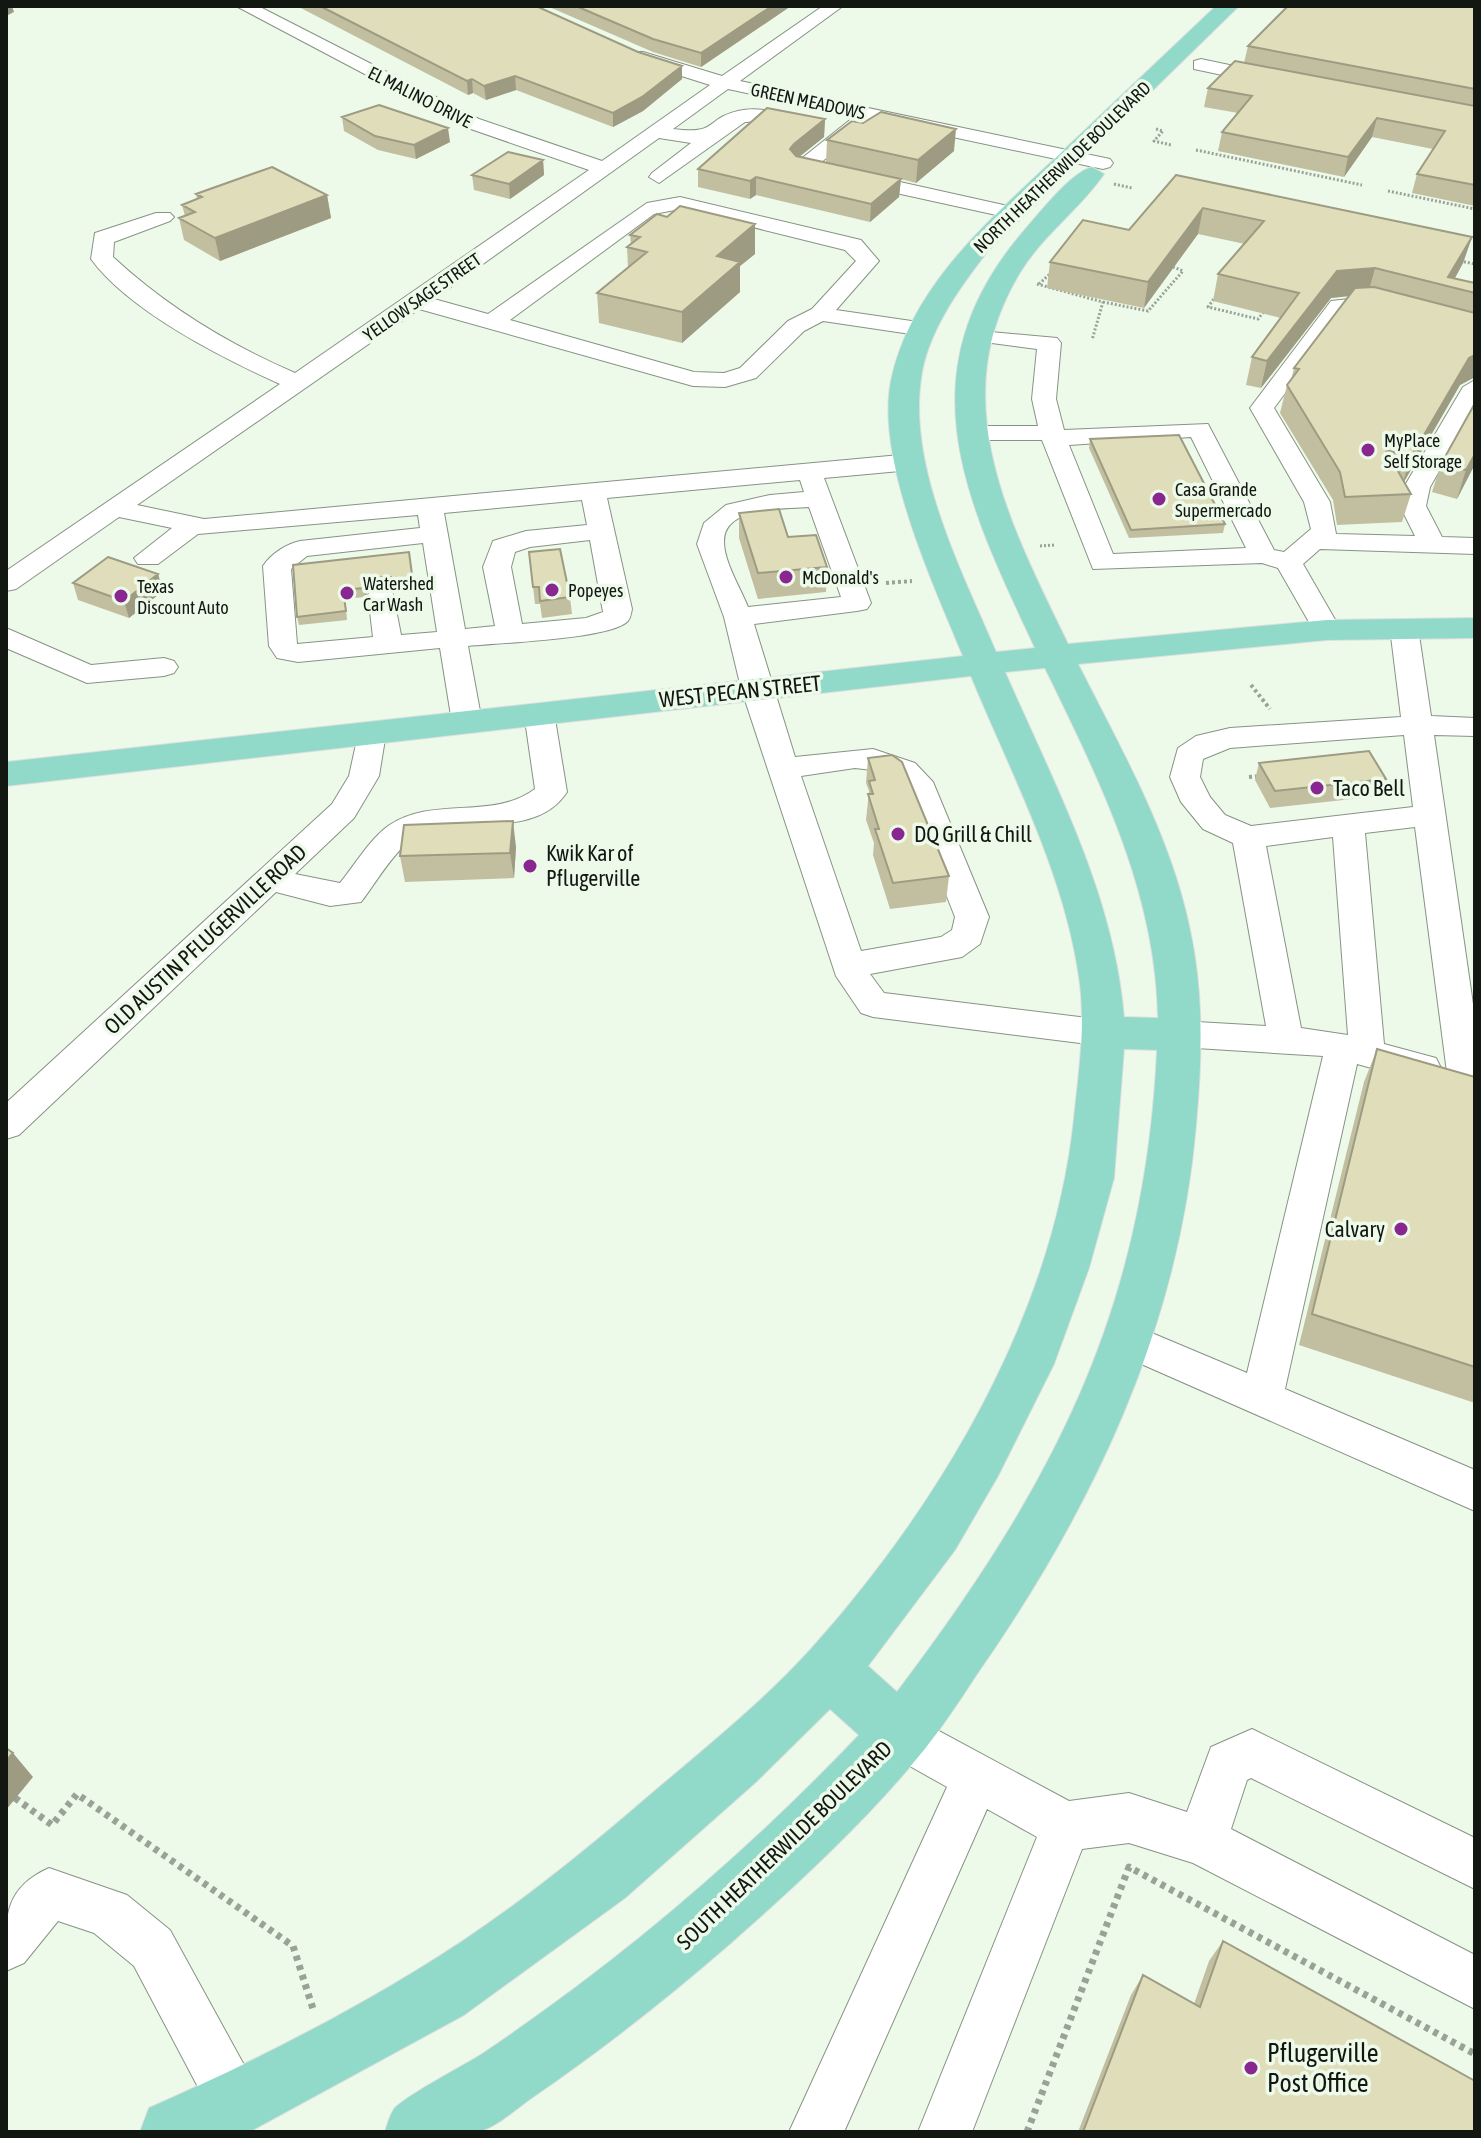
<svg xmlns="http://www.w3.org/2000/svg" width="1481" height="2138" font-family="'Asap Condensed',sans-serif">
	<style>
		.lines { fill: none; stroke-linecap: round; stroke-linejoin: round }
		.minor-casing { stroke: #879384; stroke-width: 2 }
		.major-casing { stroke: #dedfde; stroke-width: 2 }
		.path-far2 { stroke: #98a296; stroke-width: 3; stroke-dasharray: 2 2; stroke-linecap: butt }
		.path-far1 { stroke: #98a296; stroke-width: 4; stroke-dasharray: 3 3; stroke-linecap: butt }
		.path { stroke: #98a296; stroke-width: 7; stroke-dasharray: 5 5; stroke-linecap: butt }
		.minor { fill: #fff; fill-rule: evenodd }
		.major { fill: #91dac9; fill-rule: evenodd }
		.wall { fill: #c1bfa0 }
		.shaded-wall { fill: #9d9b82 }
		.building { fill: #e0deba; stroke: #9d9b82; stroke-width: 2 }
		.poi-dot { fill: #882790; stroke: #edfaea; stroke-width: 3 }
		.labels { text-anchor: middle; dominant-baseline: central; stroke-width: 7; stroke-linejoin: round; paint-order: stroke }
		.far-street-label { font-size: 18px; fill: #131712; stroke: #edfaea }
		.far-poi-label { font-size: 18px; fill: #131712; stroke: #edfaea; text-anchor: start }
		.street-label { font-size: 22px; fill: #131712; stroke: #edfaea }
		.poi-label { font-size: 22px; fill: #131712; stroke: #edfaea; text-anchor: start }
		.near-poi-label { font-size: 26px; fill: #131712; stroke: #edfaea; text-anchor: start }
	</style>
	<rect width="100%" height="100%" fill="#edfaea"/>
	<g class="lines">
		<defs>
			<path id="minor" d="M236 6H258L479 119 602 161 710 85 631 60V52H643L722 76 823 6H843L740 81 1110 159 1113 163 1110 167 1103 169 873 120 819 164 1017 208 1021 212 1010 218 796 171 793 167 796 163 855 116 728 89 673 129C719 135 704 119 738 111 761 105 786 115 808 121L811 125 801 131 762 121 745 122 659 183 649 177 652 173 691 143 659 138 434 299 488 314 647 203 680 197 861 240 879 261 836 310 932 324 936 329 932 334 924 336 823 321 804 331 756 378 725 387 693 386 419 309 137 505 204 519 911 454 920 457 924 462 911 470 824 478 871 603 867 609 857 611 754 624 795 757 873 749 915 763 933 782 989 917 980 944 962 957 870 974 884 993 1104 1020 1117 1024 1122 1033 1117 1042 1104 1046 873 1017 861 1013 836 976 741 688 724 617 697 544 704 523 726 505 770 495 804 492 800 480 607 498 632 609C631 613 631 617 628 621 612 639 497 643 468 646L482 722 478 729H456L452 722 440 648 298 662 277 658 269 646 263 566C271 554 286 544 300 541L420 528 418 515 198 534 158 564H138L134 558 172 528 119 517 16 589 6 591V571L280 384C222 358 129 311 91 259L95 233 156 213H170L174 217 170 221 114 242 113 257C167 307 228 344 295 373L589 170 465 127ZM680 209 845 250 856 261 812 309 788 321 740 368 724 373 694 372 510 320 654 214ZM582 500 587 525 526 531 493 541 483 567 495 626 465 629 444 513ZM809 507 841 597 748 607C741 589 724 562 724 542 723 506 785 509 809 507ZM590 540 603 612 586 618 522 624 511 567 515 552 530 547ZM423 543 437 632 401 635 392 589H372L368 595 373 637 297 644 291 569 307 556ZM855 768 881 771 904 787 955 917 952 930 941 937 861 951 801 776Z
				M1201 59 1281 76 1283 80 1274 86 1194 69V61Z
				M1367 297 1475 325V339L1367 311 1346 312 1274 408 1330 502 1336 534 1415 536 1400 506 1404 487 1463 387 1475 380V408L1430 487 1426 506 1442 537 1475 538V554L1320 549 1303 564 1341 630 1337 636H1317L1278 568 1262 563 1093 569 1042 440H971L959 433 971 426H1038L1032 399 1037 349 969 340 965 335 969 330 1057 338 1061 343 1056 399 1064 430 1208 424 1274 550 1284 552 1311 529 1304 502 1250 408 1331 301ZM1191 437 1246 548 1113 554 1069 445Z
				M1404 620 1414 622 1418 628 1431 716 1475 718V736L1434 735 1475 1018V1091L1466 1094 1453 1090 1448 1080 1415 827 1365 833 1384 1044 1436 1058 1441 1068 1436 1078 1423 1082 1357 1064 1285 1389 1475 1470V1511L1114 1352 1108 1340 1114 1328 1128 1323 1247 1373 1323 1056 1180 1047 1167 1043 1162 1034 1167 1025 1180 1021 1266 1026 1233 843 1203 829 1181 802 1170 777 1178 748 1196 736 1230 728 1401 717 1390 628 1394 622ZM1404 735 1413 807 1251 826 1225 815 1210 797 1200 777 1203 759 1230 748ZM1333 837 1348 1035 1301 1028 1266 846Z
				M6 628 91 665 164 658 174 661 178 667 174 673 164 676 87 683 6 648Z
				M539 704 550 706 554 713 567 792C537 838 471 817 428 831 399 840 379 879 361 902L330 906 276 892 19 1135 6 1139V1103L332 804 349 776 360 726H382L386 733 379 776 354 818 295 874 340 883C354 866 369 840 388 826 432 795 492 821 535 789L524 713 528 706Z
				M900 1710 1069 1801 1129 1793 1187 1812 1211 1747 1252 1729 1475 1838V1889L1251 1778 1247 1780 1231 1829 1475 1955V2009L1193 1863 1129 1843 1082 1849 972 2132H918L1037 1837 987 1809 844 2132H789L947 1787 883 1751 876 1734 883 1717Z
				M49 1868 127 1895 170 1930 255 2085 263 2104 255 2123 236 2131 217 2123 134 1966 94 1933 58 1921 24 1963 6 1971C6 1923 0 1890 49 1868Z"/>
			<path id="major" d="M1216 6H1239L988 251C960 287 927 332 921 379 908 468 962 572 996 652L1035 648C967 502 902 375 1022 233 1037 216 1071 172 1092 167L1104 174C1080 209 1044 234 1021 271 942 399 1010 524 1068 644L1327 620 1475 618V638L1327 640 1078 664C1121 749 1171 836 1190 930 1204 995 1202 1060 1196 1125 1179 1328 1092 1509 977 1674 960 1700 943 1726 924 1750 867 1820 799 1883 732 1942 669 1997 603 2049 533 2097 517 2108 497 2127 478 2132 457 2137 409 2132 385 2132 387 2125 390 2115 394 2109 405 2096 463 2066 482 2054 619 1962 745 1855 859 1735L830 1709 756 1782 625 1898 464 2015 249 2132H140L149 2108C240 2068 332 2022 417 1970 500 1920 577 1858 650 1795 704 1749 763 1702 811 1649 941 1504 1054 1314 1074 1118 1079 1071 1086 1024 1079 977 1064 872 1011 773 971 676L6 786V762L963 656C933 583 873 455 892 376 915 279 997 214 1066 148 1116 101 1166 53 1216 6ZM1045 668C1099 779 1156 891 1158 1018L1124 1017C1114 895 1054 784 1005 672ZM1124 1049 1157 1050C1145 1312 1052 1487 897 1692L868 1666 955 1550 998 1476 1054 1364 1089 1268 1114 1178Z"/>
		</defs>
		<use href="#minor" class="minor-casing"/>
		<use href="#major" class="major-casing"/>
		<path class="path-far2" d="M1156 129 1163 131 1154 141 1171 145
			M1196 150 1362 185
			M1114 184 1132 188
			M1388 191 1475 209
			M1460 261 1475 264
			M1037 284 1103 302 1092 340
			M1039 284 1052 272
			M1216 296 1208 307 1258 319 1266 309
			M1103 302 1148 311 1183 271 1171 266
			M1040 546 1055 545"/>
		<path class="path-far1" d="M886 583 912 581
			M1251 685 1270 709
			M1249 777 1261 776"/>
		<path class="path" d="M15 1798 52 1825 77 1794 293 1946 314 2012
			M1027 2132 1129 1867 1475 2054"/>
		<use href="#minor" class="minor"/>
		<use href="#major" class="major"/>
	</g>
	<path class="wall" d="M297 6H536L682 79 643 111 613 127 516 90 486 100 473 93 468 95Z
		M547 6H791L701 67 653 52Z
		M1475 6V206L1412 193 1417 174 1433 149 1372 137 1344 177 1218 151 1222 132 1238 113 1204 107 1208 88 1244 63 1248 46Z
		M342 117 450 142 416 159 378 150 344 131Z
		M825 119 824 137 799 157 826 162 827 140 954 151 916 183 901 179 899 197 870 222 756 195 750 199 698 187V169Z
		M543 160 544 175 510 199 474 190 472 175Z
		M1176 175 1472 237 1463 263 1455 278 1475 283V377L1460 385 1404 482 1411 494 1402 522 1337 525 1333 500 1280 413 1287 385 1291 380 1294 368 1348 296 1331 298 1261 388 1246 385 1252 357 1281 318 1213 301 1218 274 1245 244 1198 234 1144 308 1047 288 1050 262 1129 230Z
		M196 194 327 195 331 218 220 261 184 240 179 218 185 216 182 205 197 199Z
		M630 235 755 254 740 266V292L682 343 599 323 597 293 628 267 627 247 631 245Z
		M1475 403V464L1457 499 1432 492 1441 464Z
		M1090 439 1225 524 1223 533 1129 538 1089 448Z
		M739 513 788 537 827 567 826 592 758 599 739 538Z
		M409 552 414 591 396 593 392 586H372L365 597 345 599 347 620 299 625 297 617Z
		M529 552 570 597 572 614 542 618 540 604H535Z
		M158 574 163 591 129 618 78 600 73 583Z
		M868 758 949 876 946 902 890 909 873 855 874 843 866 820 869 791 866 783Z
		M1259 763 1386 779 1380 796 1270 808 1255 780Z
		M516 847 514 878 405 882 400 856Z
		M1377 1049 1475 1077V1403L1299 1345 1364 1082Z
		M1223 1941 1475 2132H1078L1131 1995 1143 1975 1194 2004 1209 1961Z"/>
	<path class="shaded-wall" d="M6 6H12L14 12 6 16Z
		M772 6H791L701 67V53Z
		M682 66V79L643 111 613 127V113Z
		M515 76 516 90 486 100 484 86Z
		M472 79 473 93 468 95 467 81Z
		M1377 118 1372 137 1344 177 1348 157Z
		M825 119 824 137 794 161 790 149 794 144Z
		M448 128 450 142 416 159 414 145Z
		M956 129 954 151 916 183 918 160Z
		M543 160 544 175 510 199 509 184Z
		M756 177V195L750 199V181Z
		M901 179 899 197 870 222 871 204Z
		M327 195 331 218 220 261 215 238Z
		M1203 208 1198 234 1144 308 1148 282Z
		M755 224V254L740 266V292L682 343V312L717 256Z
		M1472 237 1463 263 1450 287 1448 277Z
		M1375 268 1368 294 1331 298 1261 388 1267 361 1337 271Z
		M1475 355V377L1460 385 1402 485 1411 457 1469 358Z
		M1475 454V464L1457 499 1466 470Z
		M158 574 163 591 129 618 124 601Z
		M370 577 372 586 365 597 364 588Z
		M513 821 516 847 514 878 510 853Z
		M13 1753 33 1777 6 1810V1761Z"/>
	<path class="building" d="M320 6H536L638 52 682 66 642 97 613 113 515 76 484 86 472 79 467 81Z
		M576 6H772L701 53 653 39Z
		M1288 6H1475V89L1248 46Z
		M1235 61 1475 106V185L1417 174 1445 131 1377 118 1348 157 1222 132 1252 96 1208 88Z
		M379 105 448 128 414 145 375 136 342 117Z
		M767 108 825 119 794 144 790 149 796 156 901 179 871 204 756 177 750 181 698 169Z
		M881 112 956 129 918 160 827 140 852 121 863 123Z
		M508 152 543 160 509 184 472 175Z
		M272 167 327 195 215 238 179 218 195 212 182 205 202 197 196 194Z
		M1176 175 1472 237 1448 277 1475 283V293L1375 268 1337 271 1267 361 1252 357 1299 293 1218 274 1264 221 1203 208 1148 282 1050 262 1083 220 1129 230Z
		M680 206 755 224 717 256 740 262 682 312 597 293 647 252 627 247 640 237 630 235 657 214 667 217Z
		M1374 287 1475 313V355L1469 358 1411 457 1386 450 1411 494 1345 497 1340 472 1287 385 1299 369 1294 368 1355 288Z
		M1475 403V454L1466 470 1441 464Z
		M1179 435 1225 524 1131 530 1090 439Z
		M779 509 788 537 816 535 827 567 758 573 739 513Z
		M560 549 570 597 540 601 539 587H533L529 552Z
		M409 552 413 582 394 585 391 577H370L364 588 343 590 346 611 297 617 293 565Z
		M108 557 158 574 124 601 73 583Z
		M1369 751 1386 779 1275 791 1259 763Z
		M892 755 902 762 949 876 893 883 875 829H879L868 794H873L869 781 875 780 868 758Z
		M513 821 510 853 400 856 404 825Z
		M1377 1049 1475 1077V1367L1312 1314Z
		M6 1748 13 1753 6 1761Z
		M1223 1941 1475 2081V2132H1083L1143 1975 1200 2007Z"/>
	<g class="poi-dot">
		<circle cx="1368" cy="450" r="8"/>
		<circle cx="1159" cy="499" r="8"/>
		<circle cx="786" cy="577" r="8"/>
		<circle cx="552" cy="590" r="8"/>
		<circle cx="347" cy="593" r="8"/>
		<circle cx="121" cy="596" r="8"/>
		<circle cx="1317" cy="788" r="8"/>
		<circle cx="898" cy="834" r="8"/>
		<circle cx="530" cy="866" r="8"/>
		<circle cx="1401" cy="1229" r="8"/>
		<circle cx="1251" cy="2068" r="8"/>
	</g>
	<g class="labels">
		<g class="far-street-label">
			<text transform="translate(420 97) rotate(27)">EL MALINO DRIVE</text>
			<text transform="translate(808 101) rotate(12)">GREEN MEADOWS</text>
			<text transform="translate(1062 167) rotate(-44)">NORTH HEATHERWILDE BOULEVARD</text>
			<text transform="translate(422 297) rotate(-35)">YELLOW SAGE STREET</text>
		</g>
		<g class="far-poi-label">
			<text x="1384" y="440">MyPlace<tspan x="1384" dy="21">Self Storage</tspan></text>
			<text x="1175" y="489">Casa Grande<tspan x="1175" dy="21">Supermercado</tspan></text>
			<text x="802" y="577">McDonald's</text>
			<text x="363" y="583">Watershed<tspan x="363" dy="21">Car Wash</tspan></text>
			<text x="137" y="586">Texas<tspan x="137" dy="21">Discount Auto</tspan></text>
			<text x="568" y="590">Popeyes</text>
		</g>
		<g class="street-label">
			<text transform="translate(740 691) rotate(-6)">WEST PECAN STREET</text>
			<text transform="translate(205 939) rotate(-43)">OLD AUSTIN PFLUGERVILLE ROAD</text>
			<text transform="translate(784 1845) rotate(-44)">SOUTH HEATHERWILDE BOULEVARD</text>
		</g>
		<g class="poi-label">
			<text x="1333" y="788">Taco Bell</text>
			<text x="914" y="834">DQ Grill &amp; Chill</text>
			<text x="546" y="853">Kwik Kar of<tspan x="546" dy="25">Pflugerville</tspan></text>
			<text x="1385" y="1229" text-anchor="end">Calvary</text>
		</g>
		<g class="near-poi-label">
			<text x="1267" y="2053">Pflugerville<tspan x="1267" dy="30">Post Office</tspan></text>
		</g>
	</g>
	<rect width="1481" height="2138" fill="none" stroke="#131712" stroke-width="16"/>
</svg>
